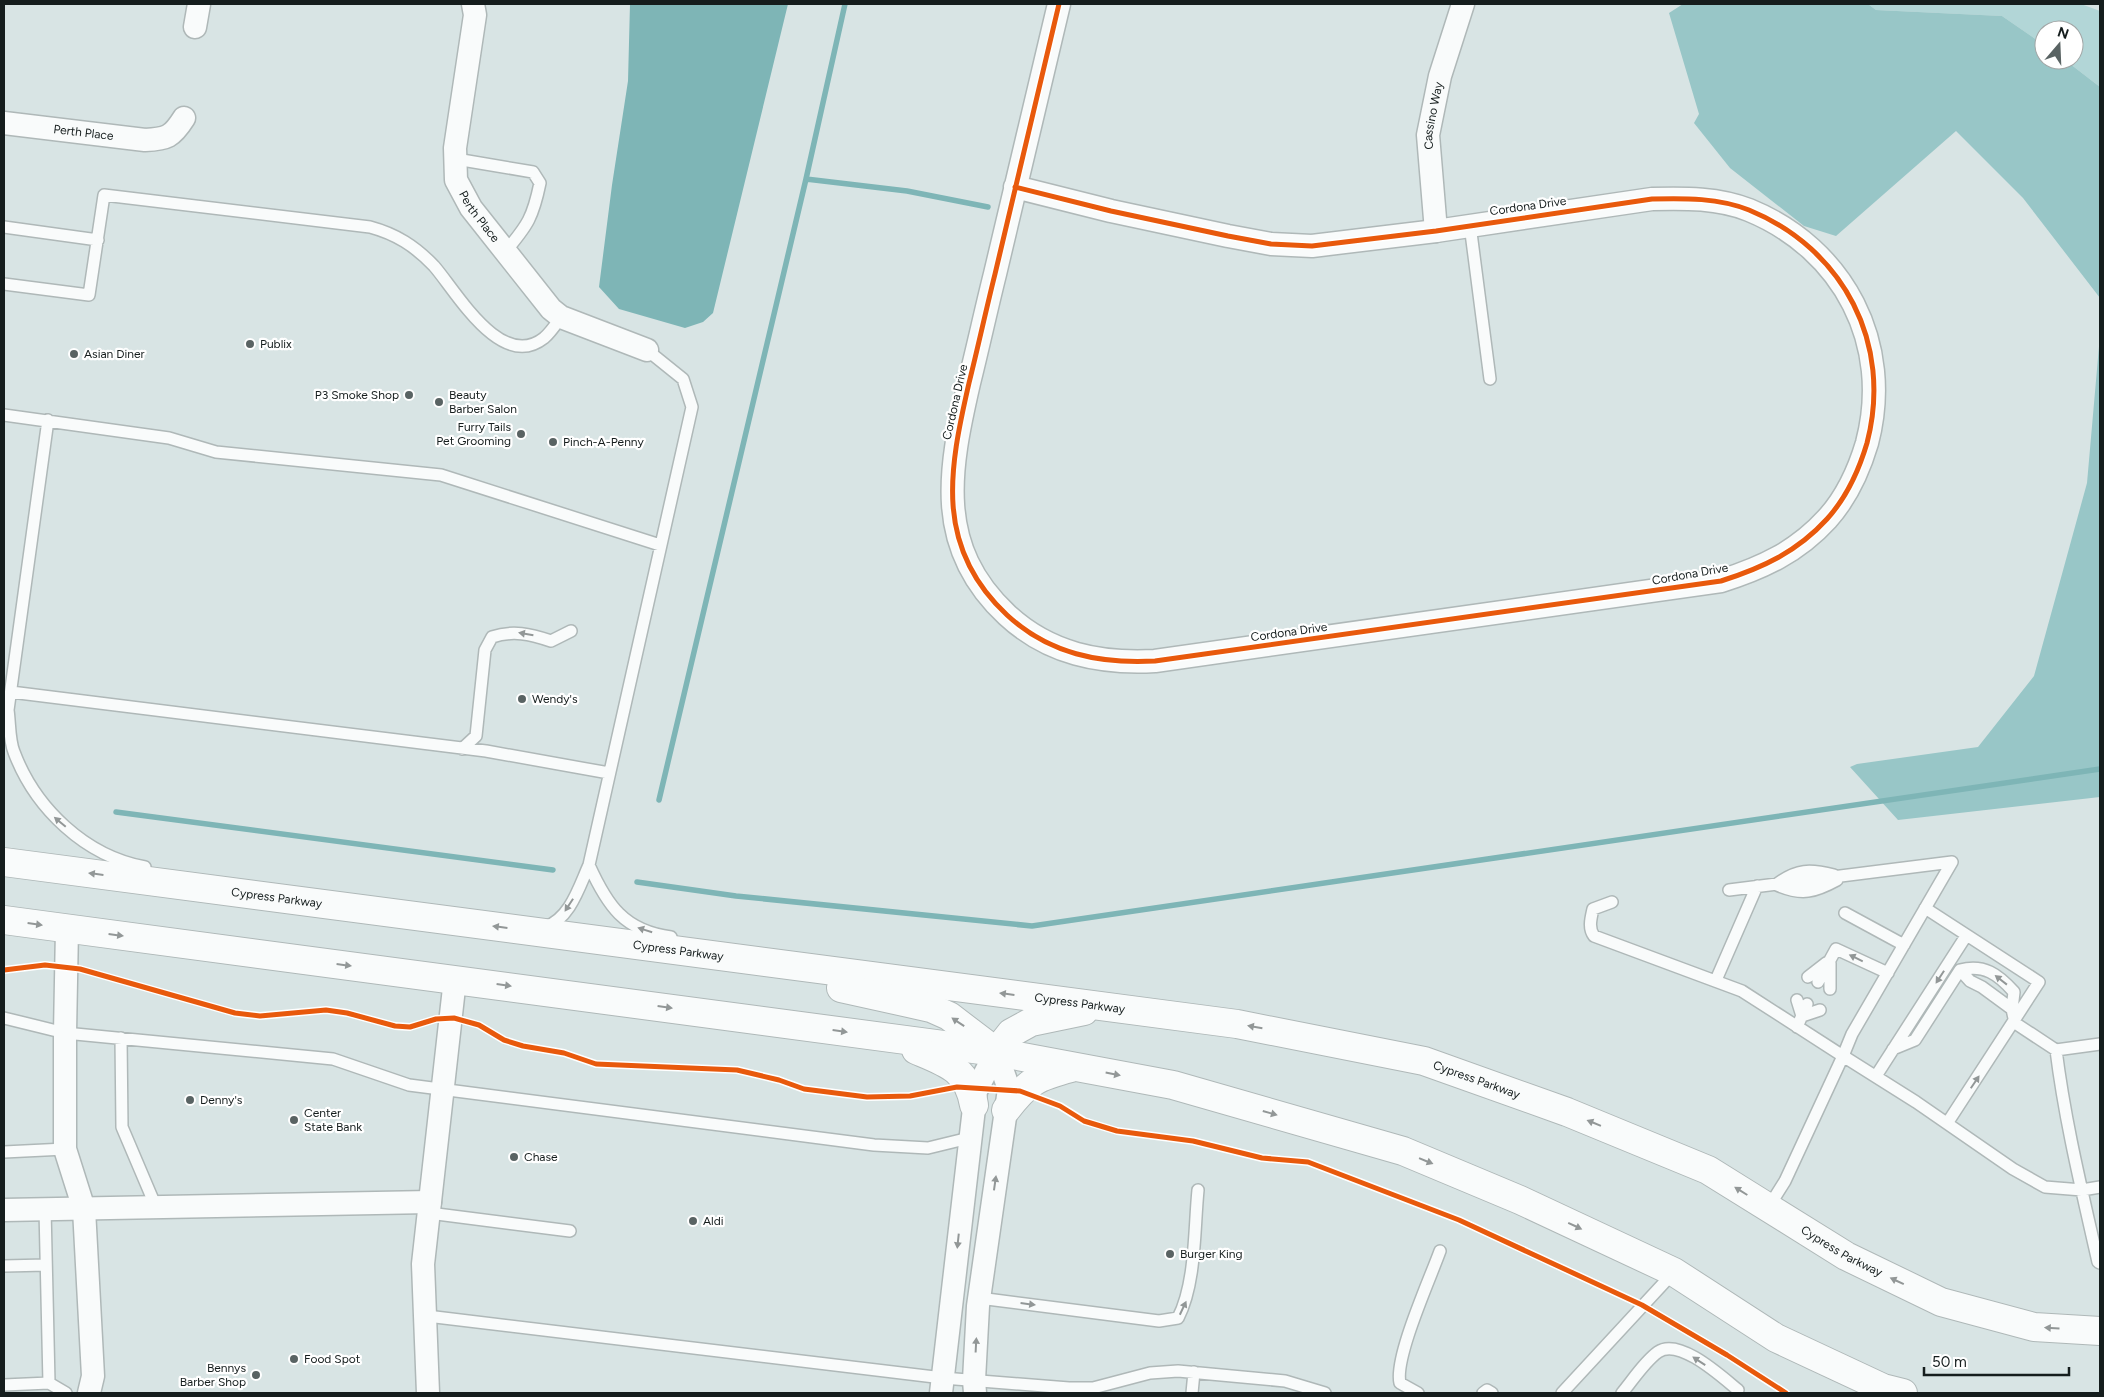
<svg xmlns="http://www.w3.org/2000/svg" width="2104" height="1397" font-family="Figtree,sans-serif">
	<style>
		.green { fill: #b2d6d7 }
		.forest { fill: #98c6c7 }
		.water { fill: #7eb5b6 }
		.lines { fill: none; stroke-linecap: round; stroke-linejoin: round }
		.stream { stroke: #7eb5b6; stroke-width: 5.5 }
		.lane-casing { stroke: #afb8b8; stroke-width: 14 }
		.street-casing { stroke: #afb8b8; stroke-width: 25 }
		.primary-casing { stroke: #afb8b8; stroke-width: 30 }
		.lane { stroke: #f9fbfb; stroke-width: 11 }
		.street { stroke: #f9fbfb; stroke-width: 22 }
		.primary { stroke: #f9fbfb; stroke-width: 28 }
		.cycleway-casing { stroke: #fff; stroke-width: 8 }
		.cycleway { stroke: #e8590c; stroke-width: 5 }
		.oneway { fill: #929797 }
		.poi-dot { fill: #596363; stroke: #fff; stroke-width: 2 }
		.labels { text-anchor: middle; dominant-baseline: central; stroke-width: 4.5; stroke-linejoin: round; paint-order: stroke }
		.street-label { font-size: 12px; fill: #151d1d; stroke: #fff }
		.poi-label { font-size: 12px; fill: #151d1d; stroke: #fff; text-anchor: start }
	</style>
	<rect width="100%" height="100%" fill="#d8e4e4"/>
	<path class="green" d="M1868 4H2081L2100 11V87L2065 60H2074V30H2044V45L2002 16 1876 10Z"/>
	<path class="forest" d="M1683 4H1868L1876 10 2002 16 2044 45V60H2065L2100 87V298L2023 198 1956 131 1836 236 1804 226 1730 168 1694 123 1699 114 1669 13Z
		M2100 335V797L1898 820 1850 767 1857 764 1978 747 2034 676 2087 483Z"/>
	<path class="water" d="M630 4H788L713 313 703 322 685 328 619 309 599 287 612 185 628 81Z"/>
	<g class="lines">
		<path class="stream" d="M806 179 907 191 988 207
			M659 800 806 179 845 4
			M116 812 553 870
			M637 882 736 896 1032 926 2100 769"/>
		<defs>
			<path id="lane" d="M456 159 533 172 540 183C533 217 528 225 505 252
				M1470 225 1490 379
				M4 227 98 240
				M4 284 89 295 104 195 370 227C396 234 415 246 434 266 456 291 501 372 544 338 551 332 556 324 561 317
				M4 415 169 438 216 452 441 475 660 545
				M48 420 8 710C10 723 9 740 14 752 35 808 85 856 145 867
				M11 692 486 751 609 773
				M462 749 476 736 485 650 492 637C513 630 530 634 551 641L571 631
				M589 865C607 905 624 931 671 937
				M1777 884C1797 869 1810 869 1834 875
				M1777 885C1802 896 1815 892 1837 880
				M1612 902 1593 909C1591 918 1588 928 1594 936L1742 991 1843 1056 1852 1034 1952 862 1729 890
				M1925 908 2039 982 1948 1122
				M1845 913 1904 945
				M545 927C570 919 579 887 589 865L692 407 683 379 647 350
				M1960 970 1970 981 1982 987 2012 1009
				M1808 977 1826 963
				M1716 980 1757 886
				M1818 982 1836 949 1888 973
				M1830 989V963
				M1797 1000 1802 1016
				M1802 1016 1820 1010
				M4 1018 65 1033 333 1059 409 1085 874 1145 928 1148 969 1138
				M1797 1027 1807 1004
				M121 1038 122 1127 156 1207
				M1893 1049 1915 1040 1960 970C1984 964 1998 974 2014 992L2012 1009 2015 1023 2056 1050 2100 1044
				M2056 1050C2065 1122 2082 1191 2098 1262L2100 1263
				M1876 1076 1966 936
				M4 1152 65 1149
				M1768 1208 1785 1181 1843 1056 1916 1102 2013 1169 2045 1187 2082 1190 2100 1187
				M45 1209 49 1383 66 1393
				M429 1213 570 1231
				M4 1266 46 1265
				M979 1298 1159 1321 1178 1318C1196 1283 1194 1230 1198 1190
				M427 1316 943 1378 1069 1388H1093L1150 1373 1178 1371 1285 1381 1325 1393
				M4 1385 49 1383
				M1192 1393 1194 1372
				M1418 1393 1400 1383C1394 1358 1430 1279 1440 1251
				M1483 1393 1487 1390 1492 1393
				M1562 1393 1674 1272
				M1622 1393C1633 1380 1644 1362 1658 1352 1679 1337 1722 1377 1738 1390"/>
			<g id="street">
				<path id="s1" d="M473 4 475 15 455 148 456 180 471 208 551 309 561 317 647 350"/>
				<path d="M195 27 199 4"/>
				<path id="s2" d="M4 123 145 140C167 139 172 137 184 118"/>
				<path d="M1015 187 1111 211 1228 236 1271 244 1312 246 1436 231 1652 199C1685 198 1719 198 1749 210 1844 249 1893 344 1867 443 1859 470 1846 498 1827 519 1797 552 1762 568 1721 581L1155 661C1100 664 1049 654 1007 615 934 547 949 470 969 383 978 347 986 310 995 274 1016 184 1038 94 1059 4"/>
				<path id="s3" d="M1436 231 1428 135 1440 76 1463 4"/>
				<path d="M67 929 65 1033V1149L84 1209 93 1376 89 1393"/>
				<path d="M4 1210 430 1202"/>
				<path d="M428 1393 423 1264 455 979"/>
				<path d="M941 1393 976 1091 996 1052"/>
				<path d="M975 1393 974 1380 978 1306 1009 1089 996 1052"/>
			</g>
			<g id="primary">
				<path id="s4" d="M4 862 1237 1024 1424 1061 1567 1112 1708 1170 1846 1256 1941 1302 2034 1327 2100 1331"/>
				<path d="M4 920 996 1052 1173 1085 1403 1151 1520 1200 1674 1272 1776 1338 1883 1388 1903 1393"/>
				<path d="M841 988 931 1008 949 1016 995 1051"/>
				<path d="M916 1050C947 1063 968 1069 974 1105"/>
				<path d="M996 1052 1011 1033 1031 1022 1084 1011"/>
				<path d="M1006 1110C1028 1081 1037 1077 1071 1068"/>
			</g>
		</defs>
		<use href="#lane" class="lane-casing"/>
		<use href="#street" class="street-casing"/>
		<use href="#primary" class="primary-casing"/>
		<use href="#lane" class="lane"/>
		<use href="#street" class="street"/>
		<use href="#primary" class="primary"/>
		<defs>
			<path id="cycleway" d="M1015 187 1111 211 1228 236 1271 244 1312 246 1436 231 1652 199C1685 198 1719 198 1749 210 1844 249 1893 344 1867 443 1859 470 1846 498 1827 519 1797 552 1762 568 1721 581L1155 661C1100 664 1049 654 1007 615 934 547 949 470 969 383 978 347 986 310 995 274 1016 184 1038 94 1059 4
				M4 970 45 965 80 969 235 1013 260 1016 326 1010 347 1013 395 1026 410 1027 436 1019 454 1018 479 1025 504 1040 523 1046 564 1053 596 1064 737 1070 779 1080 804 1089 867 1097 910 1096 957 1087 1020 1091 1060 1106 1084 1121 1117 1131 1193 1141 1262 1158 1308 1162 1459 1220 1642 1305 1727 1355 1786 1393"/>
		</defs>
		<use href="#cycleway" class="cycleway-casing"/>
		<use href="#cycleway" class="cycleway"/>
	</g>
	<defs><path id="oneway-solid" d="M-6-.8H1V-3.2L6.5 0L1 3.2V.8H-6Z" transform="scale(1.25)"/></defs>
	<g class="oneway">
		<use href="#oneway-solid" transform="translate(526 634) rotate(-170)"/>
		<use href="#oneway-solid" transform="translate(60 822) rotate(-140)"/>
		<use href="#oneway-solid" transform="translate(96 874) rotate(-173)"/>
		<use href="#oneway-solid" transform="translate(569 905) rotate(123)"/>
		<use href="#oneway-solid" transform="translate(35 924) rotate(8)"/>
		<use href="#oneway-solid" transform="translate(500 927) rotate(-173)"/>
		<use href="#oneway-solid" transform="translate(645 930) rotate(-163)"/>
		<use href="#oneway-solid" transform="translate(116 935) rotate(7)"/>
		<use href="#oneway-solid" transform="translate(1856 958) rotate(-154)"/>
		<use href="#oneway-solid" transform="translate(344 965) rotate(7)"/>
		<use href="#oneway-solid" transform="translate(1940 977) rotate(123)"/>
		<use href="#oneway-solid" transform="translate(2001 980) rotate(-142)"/>
		<use href="#oneway-solid" transform="translate(504 985) rotate(8)"/>
		<use href="#oneway-solid" transform="translate(1007 994) rotate(-173)"/>
		<use href="#oneway-solid" transform="translate(665 1007) rotate(8)"/>
		<use href="#oneway-solid" transform="translate(958 1022) rotate(-146)"/>
		<use href="#oneway-solid" transform="translate(1255 1027) rotate(-170)"/>
		<use href="#oneway-solid" transform="translate(840 1031) rotate(8)"/>
		<use href="#oneway-solid" transform="translate(1113 1074) rotate(11)"/>
		<use href="#oneway-solid" transform="translate(1975 1082) rotate(-56)"/>
		<use href="#oneway-solid" transform="translate(1270 1113) rotate(16)"/>
		<use href="#oneway-solid" transform="translate(1594 1123) rotate(-158)"/>
		<use href="#oneway-solid" transform="translate(1426 1161) rotate(22)"/>
		<use href="#oneway-solid" transform="translate(995 1183) rotate(-82)"/>
		<use href="#oneway-solid" transform="translate(1741 1191) rotate(-148)"/>
		<use href="#oneway-solid" transform="translate(1575 1226) rotate(25)"/>
		<use href="#oneway-solid" transform="translate(958 1241) rotate(96)"/>
		<use href="#oneway-solid" transform="translate(1897 1281) rotate(-155)"/>
		<use href="#oneway-solid" transform="translate(1028 1304) rotate(7)"/>
		<use href="#oneway-solid" transform="translate(1183 1308) rotate(-65)"/>
		<use href="#oneway-solid" transform="translate(2052 1328) rotate(-177)"/>
		<use href="#oneway-solid" transform="translate(976 1345) rotate(-87)"/>
		<use href="#oneway-solid" transform="translate(1699 1361) rotate(-147)"/>
	</g>
	<g class="poi-dot">
		<circle cx="250" cy="344" r="5"/>
		<circle cx="74" cy="354" r="5"/>
		<circle cx="409" cy="395" r="5"/>
		<circle cx="439" cy="402" r="5"/>
		<circle cx="521" cy="434" r="5"/>
		<circle cx="553" cy="442" r="5"/>
		<circle cx="522" cy="699" r="5"/>
		<circle cx="190" cy="1100" r="5"/>
		<circle cx="294" cy="1120" r="5"/>
		<circle cx="514" cy="1157" r="5"/>
		<circle cx="693" cy="1221" r="5"/>
		<circle cx="1170" cy="1254" r="5"/>
		<circle cx="294" cy="1359" r="5"/>
		<circle cx="256" cy="1375" r="5"/>
	</g>
	<g class="labels">
		<g class="street-label">
			<text stroke="none"><textPath href="#s3" startOffset="116">Cassino Way</textPath></text>
			<text stroke="none"><textPath href="#s2" startOffset="80">Perth Place</textPath></text>
			<text transform="translate(1528 206) rotate(-8)">Cordona Drive</text>
			<text stroke="none"><textPath href="#s1" startOffset="221">Perth Place</textPath></text>
			<text transform="translate(955 402) rotate(-77)">Cordona Drive</text>
			<text transform="translate(1690 574) rotate(-10)">Cordona Drive</text>
			<text transform="translate(1289 632) rotate(-8)">Cordona Drive</text>
			<text stroke="none"><textPath href="#s4" startOffset="275">Cypress Parkway</textPath></text>
			<text stroke="none"><textPath href="#s4" startOffset="680">Cypress Parkway</textPath></text>
			<text stroke="none"><textPath href="#s4" startOffset="1085">Cypress Parkway</textPath></text>
			<text stroke="none"><textPath href="#s4" startOffset="1490">Cypress Parkway</textPath></text>
			<text stroke="none"><textPath href="#s4" startOffset="1895">Cypress Parkway</textPath></text>
		</g>
		<g class="poi-label">
			<text x="260" y="344">Publix</text>
			<text x="84" y="354">Asian Diner</text>
			<text x="399" y="395" text-anchor="end">P3 Smoke Shop</text>
			<text x="449" y="395">Beauty<tspan x="449" dy="14">Barber Salon</tspan></text>
			<text x="511" y="427" text-anchor="end">Furry Tails<tspan x="511" dy="14">Pet Grooming</tspan></text>
			<text x="563" y="442">Pinch-A-Penny</text>
			<text x="532" y="699">Wendy's</text>
			<text x="200" y="1100">Denny's</text>
			<text x="304" y="1113">Center<tspan x="304" dy="14">State Bank</tspan></text>
			<text x="524" y="1157">Chase</text>
			<text x="703" y="1221">Aldi</text>
			<text x="1180" y="1254">Burger King</text>
			<text x="304" y="1359">Food Spot</text>
			<text x="246" y="1368" text-anchor="end">Bennys<tspan x="246" dy="14">Barber Shop</tspan></text>
		</g>
	</g>
	<rect width="2104" height="1397" fill="none" stroke="#151d1d" stroke-width="10"/>
	<g transform="translate(2059 45) rotate(19)"><circle r="24" fill="#ffffff" stroke="#a1a5a5"/>
	<path d="M0-4L9 19L0 12L-9 19Z" fill="#596363"/>
	<text y="-8" font-size="14" font-weight="bold" text-anchor="middle" fill="#151d1d">N</text>
	</g>
	<path d="M1924 1367v8h145v-8" fill="none" stroke="#151d1d" stroke-width="2.5"/>
	<text x="1932" y="1367" font-size="15" fill="#151d1d" stroke="#ffffff" stroke-width="4" paint-order="stroke">50 m</text>
</svg>
